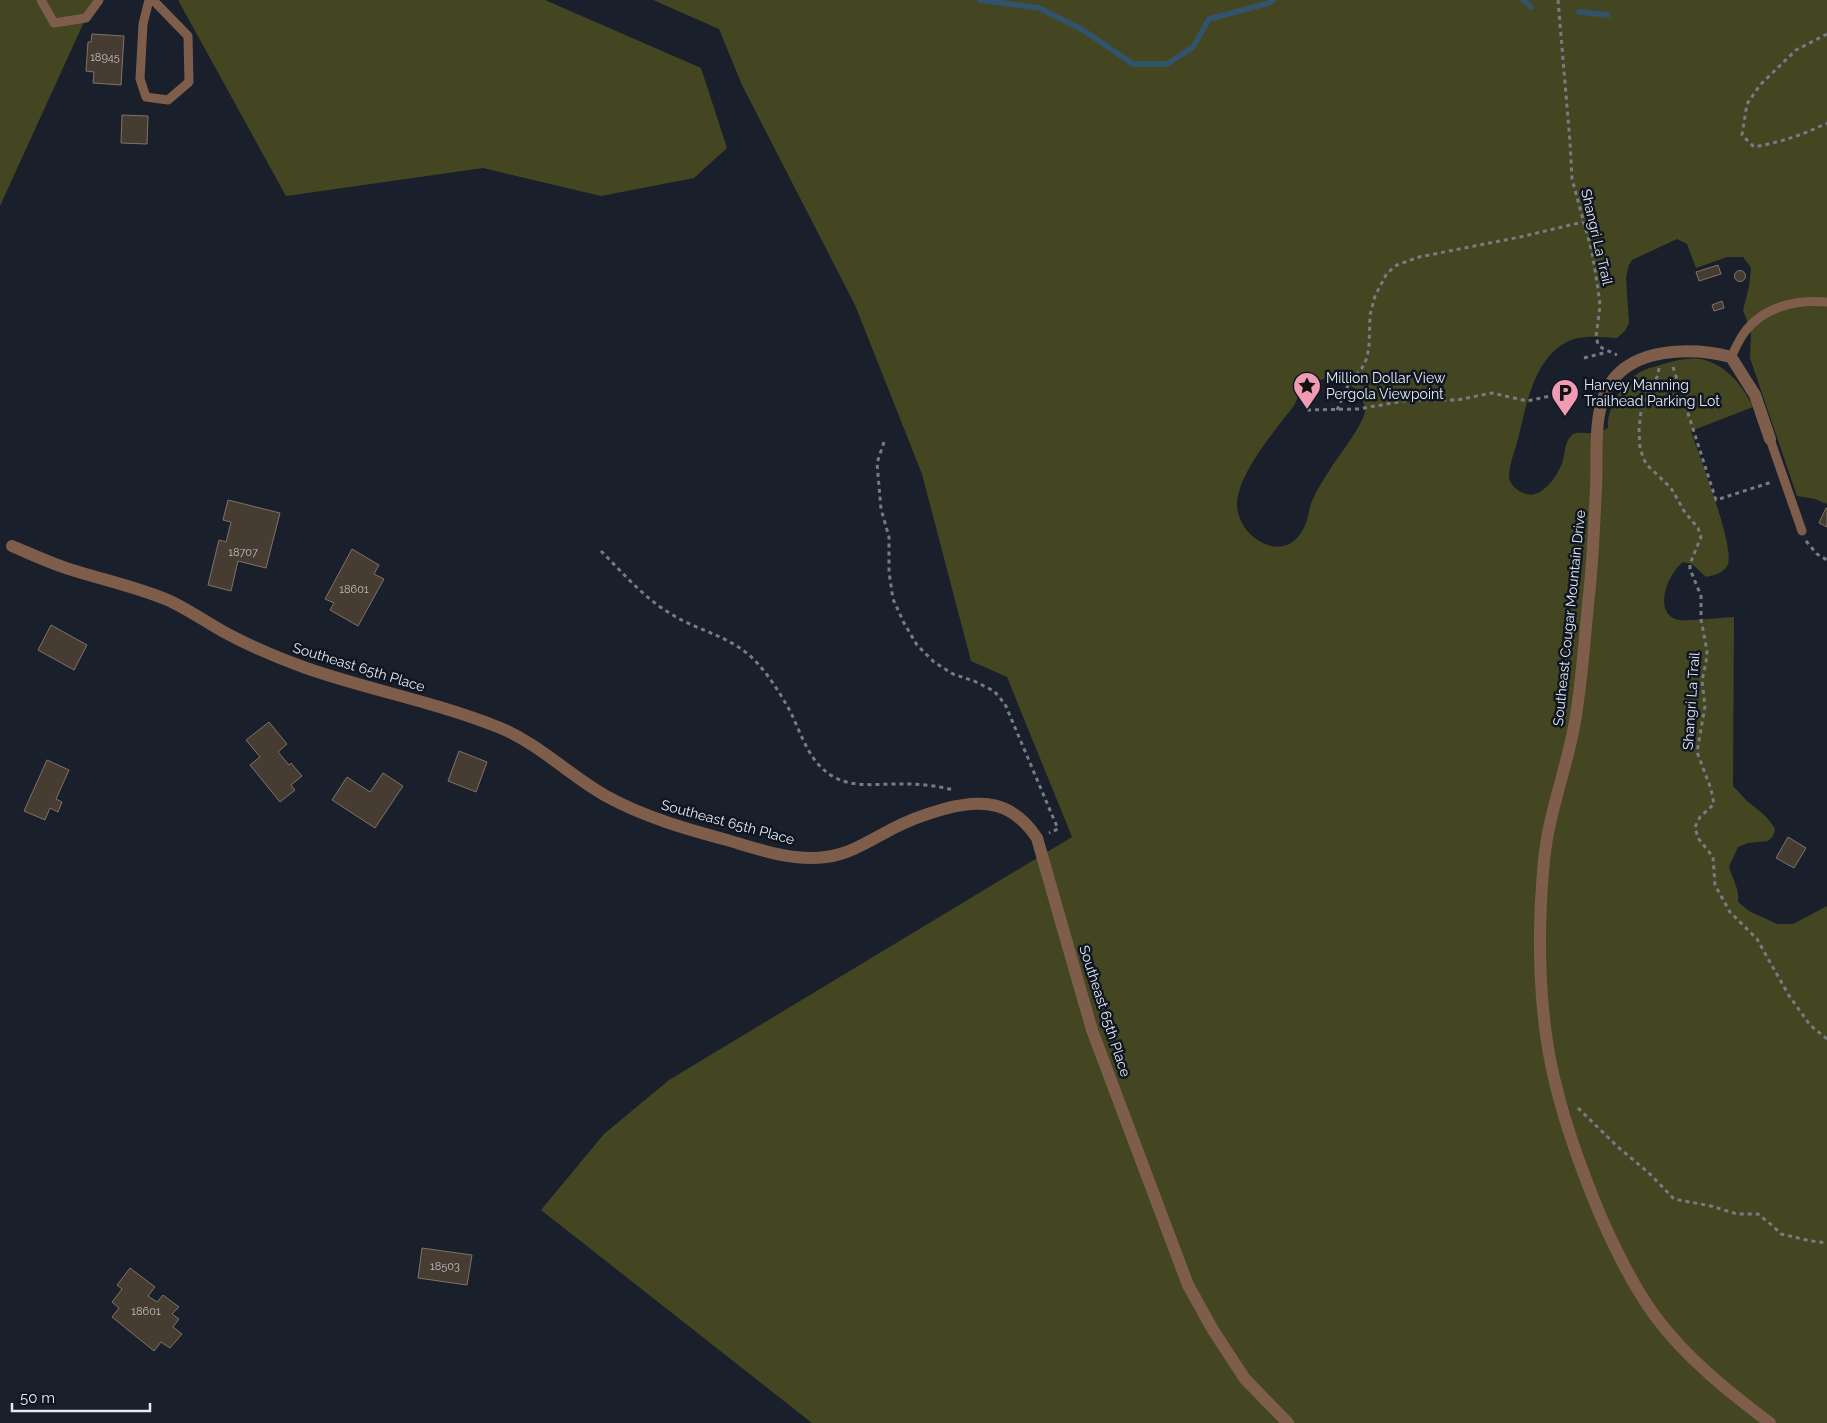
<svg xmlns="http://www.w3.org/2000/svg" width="1827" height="1423" font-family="Raleway,sans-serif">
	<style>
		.forest { fill: #444621; fill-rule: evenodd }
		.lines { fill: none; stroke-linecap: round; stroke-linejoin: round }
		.stream { stroke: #32536c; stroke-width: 5.5 }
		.building { fill: #473c31; stroke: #7f7367 }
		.path { stroke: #757c85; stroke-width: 3; stroke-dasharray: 4 4; stroke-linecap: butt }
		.lane { stroke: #7f5d4b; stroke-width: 9 }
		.street { stroke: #7f5d4b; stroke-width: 12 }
		.labels { text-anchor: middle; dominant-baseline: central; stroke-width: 5; stroke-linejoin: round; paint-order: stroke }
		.number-label { font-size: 11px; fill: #bebfc2 }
		.street-label { font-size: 14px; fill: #e6ebf3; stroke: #101621 }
		.poi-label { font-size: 14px; fill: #e6ebf3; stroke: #101621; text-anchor: start }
	</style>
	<rect width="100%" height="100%" fill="#19202b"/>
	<path class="forest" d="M0 0H94L0 206Z
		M178 0H545L701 68 727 148 694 178 601 196 483 168 286 196Z
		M653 0H1827V504L1815 499 1797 496 1750 358 1751 332 1743 310 1749 287 1751 268 1743 257H1727L1696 268 1687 244 1677 239 1632 260 1629 265 1626 277 1629 323 1625 331 1617 338C1600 337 1580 334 1565 343 1533 361 1526 407 1518 439 1515 451 1509 464 1509 477 1510 487 1524 497 1535 494 1547 491 1560 472 1563 460 1565 452 1565 441 1572 435 1577 431 1587 434 1594 433 1599 433 1604 430 1608 428 1606 408 1624 380 1642 371 1651 367 1661 365 1671 362 1682 359 1693 357 1705 360 1728 367 1743 386 1753 407L1691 431C1699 456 1734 543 1728 564 1725 573 1714 575 1706 577L1692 564 1683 562C1667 574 1652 615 1679 620 1684 621 1690 620 1695 620 1708 619 1721 618 1734 617L1733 786C1738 791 1742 796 1747 801 1758 810 1768 816 1775 829L1773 836 1768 841 1748 843 1738 847 1729 867C1732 878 1740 889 1738 902L1749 911 1777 924H1793L1827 906V1423H812L541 1210 604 1134 669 1080 1072 837 1007 677 971 661 922 474 855 305 742 85 719 29ZM1324 379C1343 379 1363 387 1365 410 1366 421 1338 457 1331 468 1324 479 1317 489 1312 501 1309 508 1309 516 1306 523 1299 542 1284 552 1265 544 1251 538 1242 527 1238 513 1230 480 1277 429 1295 404 1301 389 1308 383 1324 379Z"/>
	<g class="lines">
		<path class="stream" d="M980 0 1039 8 1083 30 1133 64H1167L1193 47 1209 19 1269 3 1273 0
			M1523 0 1531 7
			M1579 12 1608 15"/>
	</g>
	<path class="building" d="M92 34 124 36 121 85 93 83 94 72 86 71 88 42H91Z
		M122 115 148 116 147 144 121 143Z
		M1718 265 1721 274 1699 281 1696 272Z
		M1734.5 276a5.5 5.5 0 1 1 11 0a5.5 5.5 0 1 1-11 0Z
		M1722 301 1724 308 1714 311 1712 305Z
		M228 500 280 513 266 568 238 561 231 591 208 585 219 540 226 542 231 522 223 520Z
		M1826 508H1827V527L1819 523Z
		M352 549 379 565 374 574 384 579 358 626 330 610 334 603 325 599Z
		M51 625 87 645 74 670 38 650Z
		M269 722 287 744 278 752 289 765 291 763 302 776 291 785 295 790 280 802 250 765 260 757 246 740Z
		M459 751 487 762 476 792 448 781Z
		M47 760 69 770 56 799 62 802 58 812 50 808 45 820 24 811Z
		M383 773 403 786 375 828 332 800 347 777 370 792Z
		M1788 837 1806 848 1794 868 1776 858Z
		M422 1248 472 1255 467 1285 418 1278Z
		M130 1268 155 1287 148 1296 157 1302 163 1295 179 1307 172 1314 179 1319 173 1327 182 1334 170 1348 161 1342 154 1351 112 1317 119 1308 112 1302 122 1289 117 1285Z"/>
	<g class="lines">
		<path class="path" d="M1558 0 1570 142 1572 179 1592 252 1598 289 1600 306 1596 337 1598 344 1602 348 1617 355
			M1827 34 1796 50 1760 85 1747 104 1742 135 1754 147C1781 142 1803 135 1827 123
			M1584 358 1607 352
			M1673 367 1716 500 1772 482
			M1659 368 1658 375 1641 411 1639 429 1640 449 1646 464 1671 488 1684 511 1698 528 1701 537 1690 564V569L1701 596V619L1707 651 1706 662 1702 681 1705 706 1697 752 1711 789 1714 804 1700 817 1695 827 1698 838 1713 857 1715 885 1730 912 1757 939 1788 994 1810 1025 1827 1039
			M1307 410 1358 409 1410 400H1457L1492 393 1527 401 1555 395
			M1337 410 1349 383 1362 368 1366 360 1369 348 1370 315 1375 296 1387 273 1397 265 1419 257 1520 237 1583 222
			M884 442 877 463 881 509 889 537V572L893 599 904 623 917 645 934 662 953 674 974 681 994 691 1005 704 1058 829 1049 833
			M1806 541 1817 554 1827 560
			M601 551C623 573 644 598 671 614 702 633 734 636 759 665 771 679 782 696 791 713 802 736 810 764 834 777 855 789 882 783 905 784 921 784 938 786 954 790
			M1578 1108 1618 1147 1650 1174 1674 1199 1711 1206 1737 1214H1758L1773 1226 1781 1234 1811 1241 1827 1243"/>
		<path class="lane" d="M41 0 54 23 86 18 99 0
			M149 0 143 24 140 79 146 97 168 100 189 82 188 36 153 0
			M1731 357C1735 349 1739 340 1744 333 1763 307 1796 299 1827 302
			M1770 439 1802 531"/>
		<path class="street" d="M12 546C31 554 50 563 69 569 103 580 138 587 170 601 189 610 206 622 224 632 250 646 278 658 306 668 369 690 436 702 498 727 538 743 569 775 606 796 644 817 686 829 727 840 758 849 793 862 826 857 850 854 871 840 892 829 909 820 926 814 944 809 984 798 1013 802 1037 838L1092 1030 1188 1285 1213 1330 1245 1379 1288 1423
			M1770 1423C1729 1392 1686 1358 1655 1316 1633 1286 1616 1251 1601 1217 1583 1174 1567 1131 1556 1086 1538 1016 1537 933 1544 861 1548 817 1564 776 1573 732 1582 688 1584 641 1589 595 1593 560 1594 524 1596 489 1598 453 1590 402 1618 374 1645 347 1698 348 1731 357L1755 395 1770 439"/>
	</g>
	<defs>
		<symbol id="sight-pin" viewBox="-11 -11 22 30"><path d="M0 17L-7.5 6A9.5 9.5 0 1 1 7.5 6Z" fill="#f19ab3" stroke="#101621"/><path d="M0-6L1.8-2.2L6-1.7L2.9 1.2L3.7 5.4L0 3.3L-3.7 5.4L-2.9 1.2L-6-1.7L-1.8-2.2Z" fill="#111"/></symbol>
		<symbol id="parking-pin" viewBox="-11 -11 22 30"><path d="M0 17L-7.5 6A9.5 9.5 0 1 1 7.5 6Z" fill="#f19ab3" stroke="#101621"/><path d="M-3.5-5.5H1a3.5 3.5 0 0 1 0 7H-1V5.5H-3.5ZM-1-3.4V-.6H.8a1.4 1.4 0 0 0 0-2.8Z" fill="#111"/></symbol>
	</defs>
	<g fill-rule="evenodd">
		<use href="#sight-pin" x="1291" y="370" width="32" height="43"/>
		<use href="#parking-pin" x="1549" y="377" width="32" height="43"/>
	</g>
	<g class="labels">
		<g class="number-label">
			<text x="105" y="57">18945</text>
			<text x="243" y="552">18707</text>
			<text x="354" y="589">18601</text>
			<text x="445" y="1266">18503</text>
			<text x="146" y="1311">18601</text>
		</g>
		<g class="street-label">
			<text transform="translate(1597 237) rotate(77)">Shangri La Trail</text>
			<text transform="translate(1569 618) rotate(-84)">Southeast Cougar Mountain Drive</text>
			<text transform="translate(359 667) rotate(17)">Southeast 65th Place</text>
			<text transform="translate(1691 701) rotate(-86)">Shangri La Trail</text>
			<text transform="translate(728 822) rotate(15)">Southeast 65th Place</text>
			<text transform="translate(1105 1011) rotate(72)">Southeast 65th Place</text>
		</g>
		<g class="poi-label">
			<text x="1326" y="378">Million Dollar View<tspan x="1326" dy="16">Pergola Viewpoint</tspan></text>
			<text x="1584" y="385">Harvey Manning<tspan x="1584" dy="16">Trailhead Parking Lot</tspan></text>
		</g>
	</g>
	<path d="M12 1403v8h138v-8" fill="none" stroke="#e6ebf3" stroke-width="2.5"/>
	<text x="20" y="1403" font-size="15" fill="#e6ebf3" stroke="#101621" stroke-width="4" paint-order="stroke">50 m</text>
</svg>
